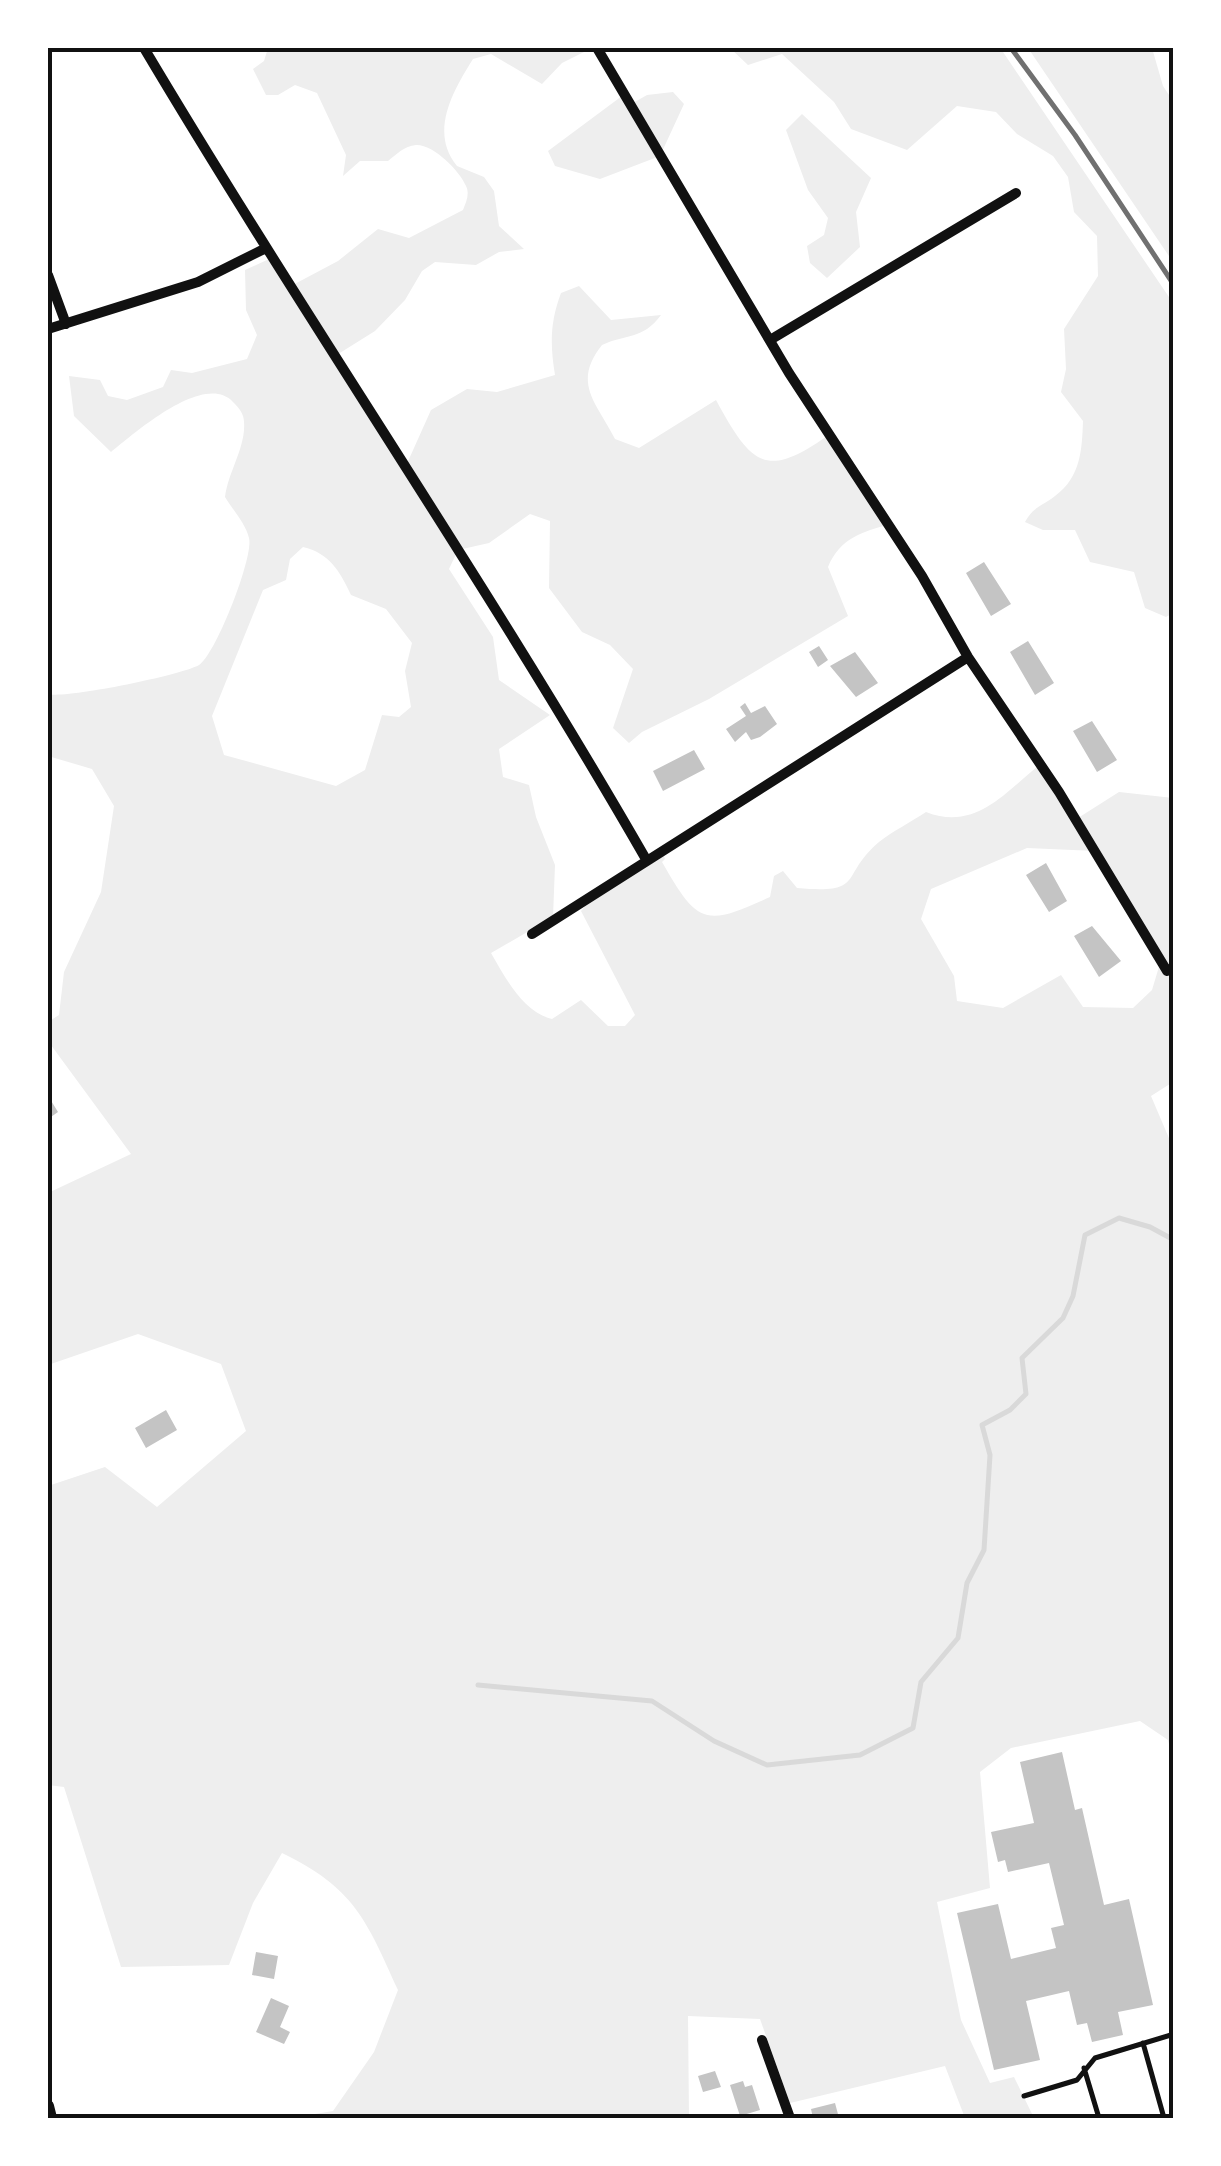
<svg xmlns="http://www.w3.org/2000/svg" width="1221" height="2166" font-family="'Source Sans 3',sans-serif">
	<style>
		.green { fill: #eee; fill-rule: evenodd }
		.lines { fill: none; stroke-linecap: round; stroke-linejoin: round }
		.stream { stroke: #d9d9d9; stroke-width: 5 }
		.building { fill: #c4c4c4 }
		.service { stroke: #111; stroke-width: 5 }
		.minor { stroke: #111; stroke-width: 10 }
		.tertiary { stroke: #111; stroke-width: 12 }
		.rail { stroke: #707070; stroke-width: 5 }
		.neatline { fill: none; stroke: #111; stroke-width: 4 }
	</style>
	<rect width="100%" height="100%" fill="#fff"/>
	<path class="green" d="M268 48H592L562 63 542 84 491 54 473 59C453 91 429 132 457 166L484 177 494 191 499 226 524 249 499 252 476 265 435 262 422 271 405 300 375 331 335 356 405 468 431 410 467 389 497 392 555 375C550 345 550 322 561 293L579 286 611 320 661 315C643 340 625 334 602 345 572 383 596 402 615 439L639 448 716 400C751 464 765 481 830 434L890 524C862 532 840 538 828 567L848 616 709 699 642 732 629 743 613 728 633 669 610 645 582 632 549 588 550 521 530 514 489 543 458 550 449 569 493 637 499 680 550 715 499 749 503 777 529 785 536 817 555 865 553 917 491 953C506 979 523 1012 552 1019L581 1000 608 1026H625L635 1015 581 911 598 892 662 851 665 859 662 862C698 925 705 927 770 897L774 876 783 871 797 888C867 894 838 877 879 842 893 831 911 822 926 812 974 831 1003 795 1038 766L1078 818 1119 792 1173 798V1082L1151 1096 1174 1150 1173 1760 1168 1740 1140 1721 1011 1748 980 1772 990 1888 937 1902 961 2020 990 2083 1014 2077 1034 2118H965L945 2066 790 2103 760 2019 688 2016 689 2118H291L333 2111 374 2052 398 1990C366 1919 354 1888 282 1853L253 1903 229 1965 121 1967 64 1787 48 1785V1486L105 1467 157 1507 246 1431 221 1364 138 1334 48 1365V1193L131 1154 48 1041V1022L59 1015 64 972 101 892 114 806 92 769 48 756V694C65 699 182 675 199 665 216 654 254 556 249 538 246 524 232 509 225 497 228 472 246 447 244 422 244 414 239 408 233 402 204 371 134 434 111 452L74 416 69 376 100 380 108 396 127 400 163 387 171 370 192 373 247 359 257 335 246 310 245 270 269 259 289 287 338 261 378 229 409 238 463 210C466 202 470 194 466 186 460 171 433 144 416 145 404 146 397 154 388 161H360L343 176 346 155 317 93 295 85 278 95H266L253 69 264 61ZM303 547C329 553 340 571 351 595L386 609 412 643 405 671 411 707 399 717 382 715 365 770 336 786 224 755 212 716 263 590 286 580 290 559ZM1027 848 1095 851 1161 960 1152 990 1133 1008 1083 1007 1061 975 1003 1008 957 1001 954 976 921 919 931 889Z
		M730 48H999L1003 52 1173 303V613L1166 617 1145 608 1134 572 1090 562 1075 530H1043L1025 522C1034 506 1041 507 1055 496 1081 477 1082 449 1083 421L1061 392 1066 369 1064 329 1098 276 1097 236 1074 212 1068 177 1053 156 1017 134 996 112 957 106 907 150 851 129 834 102 782 54 748 65Z
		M1028 48H1152L1163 86 1173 101V262Z
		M673 92 684 104 660 156 600 179 555 166 548 151 622 96 633 103 647 95Z
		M802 114 871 178 856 212 860 247 827 278 810 263 807 246 824 235 828 218 808 190 786 130Z"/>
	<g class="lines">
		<path class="stream" d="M478 1685 652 1701 714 1741 767 1765 860 1755 913 1728 921 1682 958 1638 967 1583 984 1550 990 1455 982 1425 1010 1410 1026 1394 1022 1358 1063 1318 1073 1296 1085 1235 1119 1218 1150 1227 1174 1240"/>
	</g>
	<path class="building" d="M984 562 1011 604 991 616 966 573Z
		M1028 641 1054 683 1035 695 1010 652Z
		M819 646 828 660 818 667 809 652Z
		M855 652 878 683 856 697 830 666Z
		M745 703 751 713 765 706 777 724 760 737 751 740 746 732 735 742 726 729 746 716 740 707Z
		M1092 721 1117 760 1097 772 1073 731Z
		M694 750 705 769 663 791 653 771Z
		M1046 863 1067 901 1049 912 1026 875Z
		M1092 926 1121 961 1099 977 1074 936Z
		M50 1099 58 1112 48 1119V1101Z
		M166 1410 177 1430 146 1448 135 1428Z
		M1062 1752 1075 1810 1082 1808 1104 1905 1129 1899 1153 2005 1118 2012 1123 2035 1092 2042 1087 2023 1077 2025 1069 1991 1026 2001 1040 2060 994 2070 957 1913 998 1904 1011 1959 1056 1948 1051 1928 1064 1925 1049 1863 1008 1872 1005 1860 998 1862 991 1832 1034 1823 1020 1762Z
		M256 1952 278 1956 274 1979 252 1975Z
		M271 1998 289 2006 280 2027 290 2032 284 2044 256 2032Z
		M715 2071 721 2087 703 2092 698 2076Z
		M743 2081 745 2087 752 2085 760 2110 740 2116 730 2085Z
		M835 2103 839 2118H813L811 2109Z"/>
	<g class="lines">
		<path class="service" d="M1172 1914 1174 1920
			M1143 2043 1164 2118
			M1084 2068 1099 2118
			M1024 2096 1077 2080 1095 2058 1174 2034"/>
		<path class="minor" d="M144 48C307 322 488 584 647 861
			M597 48 789 373 922 576 968 657 1059 792 1167 971 1174 967
			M48 275 66 324
			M48 329 198 282 264 249
			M770 340 1016 193
			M532 934 968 657
			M762 2040 790 2118"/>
		<path class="tertiary" d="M48 2106 51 2118"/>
		<path class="rail" d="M1011 48 1075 135 1174 285"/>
	</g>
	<rect width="1221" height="2166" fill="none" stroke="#ffffff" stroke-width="100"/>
	<rect x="50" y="50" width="1121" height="2066" class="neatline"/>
</svg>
